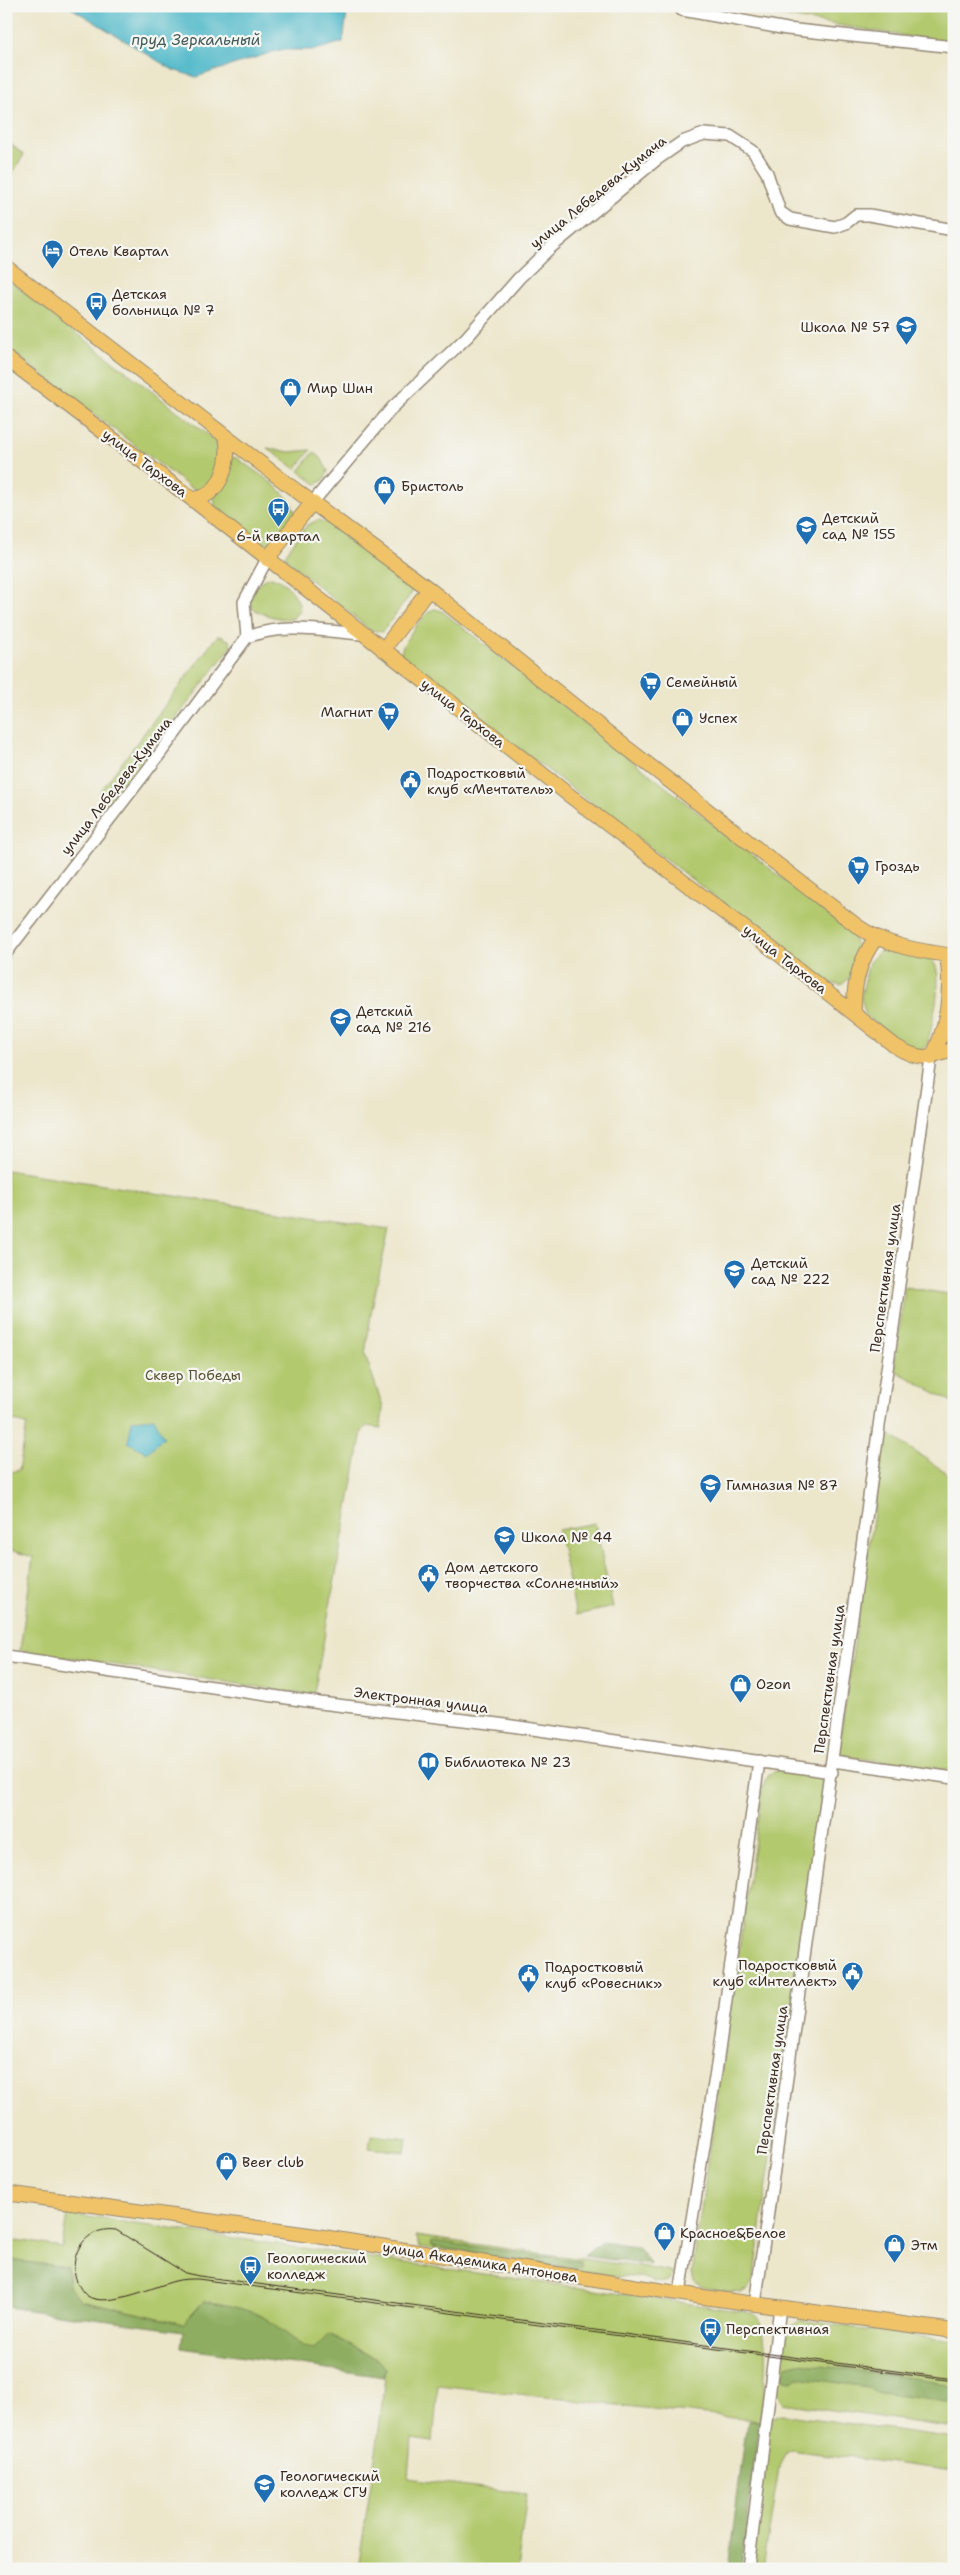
<svg xmlns="http://www.w3.org/2000/svg" width="960" height="2575" font-family="'Shantell Sans',sans-serif">
	<style>
		.green { fill: #b3c96e; stroke: #777a46 }
		.forest { fill: #8ead61; stroke: #646c40 }
		.water { fill: #4cb7c8; stroke: #447073 }
		.lines { fill: none; stroke-linecap: round; stroke-linejoin: round }
		.minor-casing { stroke: #948874; stroke-width: 14 }
		.major-casing { stroke: #948874; stroke-width: 16 }
		.minor { stroke: #fff; stroke-width: 11 }
		.major { stroke: #f0c369; stroke-width: 14 }
		.tram { stroke: #3b2a1e; stroke-width: 1 }
		.labels { text-anchor: middle; dominant-baseline: central; stroke-width: 4.5; stroke-linejoin: round; paint-order: stroke }
		.street-label { font-size: 14px; fill: #3b2a1e; stroke: #f6f6f2 }
		.poi-label { font-size: 14px; fill: #3b2a1e; stroke: #f6f6f2; text-anchor: start }
		.park-label { font-size: 14px; fill: #595232; stroke: #f6f6f2 }
		.water-label { font-size: 15px; font-style: italic; fill: #415b5a; stroke: #f6f6f2 }
	</style>
	<rect width="100%" height="100%" fill="#f6f6f2"/>
	<filter id="ink" filterUnits="userSpaceOnUse"><feTurbulence type="fractalNoise" baseFrequency=".02" numOctaves="2"/><feDisplacementMap in="SourceGraphic" scale="10" xChannelSelector="R" yChannelSelector="G"/><feConvolveMatrix kernelMatrix="1 2 1 2 8 2 1 2 1" color-interpolation-filters="sRGB"/></filter>
	<filter id="wash" filterUnits="userSpaceOnUse"><feTurbulence type="fractalNoise" baseFrequency=".0096" numOctaves="4" result="noise"/><feDisplacementMap in="SourceGraphic" scale="20" xChannelSelector="R" yChannelSelector="G"/><feGaussianBlur stdDeviation="1.12" result="paint"/><feColorMatrix in="noise" values="0 0 0 0 0 0 0 0 0 0 0 0 0 0 0 0 0 1.4 0 .05"/><feComposite in="paint" operator="in"/></filter>
	<g filter="url(#wash)">
		<rect width="100%" height="100%" fill="#ece6cb"/>
		<path class="green" d="M721 6H954V44Z
			M7 141 24 155 6 183V141Z
			M6 278 221 445 225 449 216 482 200 491 191 488 6 347Z
			M267 448 290 452 311 450 296 469Z
			M314 452 321 458 328 471 324 480 316 484 299 471Z
			M232 457 237 458C257 474 289 489 296 515L273 543 261 544 216 510 214 498Z
			M318 520 330 524 413 587 411 594 382 632 370 630 286 559V553L307 525Z
			M270 577C285 579 299 596 300 610L292 619C280 620 257 614 249 605 251 594 259 579 270 577Z
			M435 609 442 611 848 930C862 943 858 975 841 985L829 983 410 666 401 653C402 643 425 610 435 609Z
			M217 636H221L230 641 231 647 106 809 99 793Z
			M880 951C892 951 924 952 932 960 946 973 931 1026 928 1043L921 1051 908 1047 866 1016 861 997 869 962Z
			M6 1170 389 1229 372 1308 365 1354 383 1407 381 1428 366 1426 362 1432 314 1693 310 1695 20 1650 33 1557 6 1549V1496L11 1472 19 1470 27 1424 6 1419Z
			M905 1287 954 1295V1403L894 1370Z
			M886 1432 954 1478V1491L951 1498 954 1500V1771L851 1757 841 1753 839 1745Z
			M595 1523 613 1607 576 1615 558 1530Z
			M780 1769 820 1775 824 1786 753 2282 748 2289 740 2293 704 2288 694 2281 692 2273 762 1791C765 1780 768 1772 780 1769Z
			M371 2134 407 2138 405 2152 369 2148Z
			M67 2214 747 2312C750 2313 755 2314 757 2317 772 2335 763 2399 760 2421L438 2385 433 2442 411 2439 408 2478 527 2494 517 2569H358L378 2438 386 2368 378 2360 329 2334 314 2349 298 2344 262 2316 204 2301 184 2324 81 2300 69 2287 67 2267 16 2261 6 2252V2242L23 2241 62 2247Z
			M415 2236 655 2269 674 2273C670 2283 663 2283 653 2282L651 2279 624 2275 619 2277 420 2247Z
			M799 2320 954 2341V2428L783 2403 776 2389 781 2349 787 2329Z
			M781 2414 954 2438V2471L791 2450 786 2452 779 2468 763 2569H750L769 2419Z"/>
		<path class="forest" d="M432 2241 579 2261 582 2265 575 2269 436 2247 431 2245Z
			M601 2242 637 2247 651 2265 584 2256Z
			M6 2252 16 2261 67 2267 69 2287 81 2300 183 2324 204 2301C223 2304 243 2307 261 2316 281 2326 289 2341 314 2349L329 2334 378 2360 386 2368 384 2377 181 2348 183 2331 6 2307Z
			M799 2363 935 2381 954 2388V2403L874 2392 868 2387 798 2377 792 2381 784 2380V2371L786 2366Z
			M747 2421H760L741 2569H728Z"/>
		<path class="water" d="M68 6H348L343 42 315 50H279L196 77 173 70Z
			M154 1418 164 1437 147 1453 128 1442 132 1420Z"/>
	</g>
	<g filter="url(#ink)">
		<g class="lines">
			<defs>
				<path id="minor" d="M682 6V10L787 29 954 47
					M312 503 392 408 467 337 519 278 550 248 656 160 682 142 704 134 730 136 753 151 767 173 780 212 790 219 835 227 846 223 856 215H869L954 230
					M247 637 244 602 267 559
					M6 953 156 759 247 637C284 623 323 631 362 634
					M6 1656 320 1703 498 1724 832 1772
					M833 1761 954 1778
					M680 2293 717 2065 759 1761
					M755 2304 931 1058
					M748 2569 780 2307"/>
				<path id="major" d="M6 267 286 483 429 589 623 745 857 926C885 946 919 951 954 956
					M6 358 192 499 569 795 776 952 895 1046C919 1061 929 1059 954 1049
					M192 499C221 498 231 461 226 437
					M267 559 312 503
					M383 650 429 589
					M854 1013C853 986 859 960 876 938
					M931 1058C948 1030 952 987 947 955
					M6 2193 317 2236 696 2296 954 2331"/>
			</defs>
			<use href="#minor" class="minor-casing"/>
			<use href="#major" class="major-casing"/>
			<use href="#minor" class="minor"/>
			<use href="#major" class="major"/>
			<path class="tram" d="M954 2379 199 2276 185 2273 116 2230C81 2225 62 2265 83 2292 99 2313 154 2286 175 2281 182 2279 190 2279 198 2279L954 2381"/>
		</g>
	</g>
	<defs>
		<symbol id="hotel-pin" viewBox="-11 -11 22 30"><path d="M0 17L-7.5 6A9.5 9.5 0 1 1 7.5 6Z" fill="#1f6fb2" stroke="#f6f6f2"/><path d="M-6-4.5h1.5V1H6V5H4.5V3h-9V5H-6ZM-4 0a1.8 1.8 0 1 1 3.6 0ZM.5 0V-2.5h3Q6-2.5 6 0Z" fill="#fff"/></symbol>
		<symbol id="bus-pin" viewBox="-11 -11 22 30"><path d="M0 17L-7.5 6A9.5 9.5 0 1 1 7.5 6Z" fill="#1f6fb2" stroke="#f6f6f2"/><path d="M-5-6H5V4H4V6H2V4H-2V6H-4V4H-5ZM-3.5-4V0h7V-4ZM-3.5 1.2v1.5H-2V1.2ZM2 1.2v1.5H3.5V1.2Z" fill="#fff"/></symbol>
		<symbol id="school-pin" viewBox="-11 -11 22 30"><path d="M0 17L-7.5 6A9.5 9.5 0 1 1 7.5 6Z" fill="#1f6fb2" stroke="#f6f6f2"/><path d="M0-5L7-2L0 1L-7-2ZM-4 1L0 2.5L4 1V4Q0 6-4 4Z" fill="#fff"/></symbol>
		<symbol id="shop-pin" viewBox="-11 -11 22 30"><path d="M0 17L-7.5 6A9.5 9.5 0 1 1 7.5 6Z" fill="#1f6fb2" stroke="#f6f6f2"/><path d="M-5-2.5h2.3a2.7 3.5 0 0 1 5.4 0H5L5.5 6h-11ZM-1.5-2.5h3a1.5 2.3 0 0 0-3 0Z" fill="#fff"/></symbol>
		<symbol id="supermarket-pin" viewBox="-11 -11 22 30"><path d="M0 17L-7.5 6A9.5 9.5 0 1 1 7.5 6Z" fill="#1f6fb2" stroke="#f6f6f2"/><path d="M-6-5.5h2.5l.6 2H6L4.5 2H-2.5L-4.4-4H-6ZM-1.5 3.2a1.3 1.3 0 1 0 .1 0ZM3 3.2a1.3 1.3 0 1 0 .1 0Z" fill="#fff"/></symbol>
		<symbol id="civic-pin" viewBox="-11 -11 22 30"><path d="M0 17L-7.5 6A9.5 9.5 0 1 1 7.5 6Z" fill="#1f6fb2" stroke="#f6f6f2"/><path d="M-.6-6.5H3V-4.5H.6V-3L4-1V1h2V6H-6V1h2V-1L-.6-3ZM-1.2 2.5V6h2.4V2.5Z" fill="#fff"/></symbol>
		<symbol id="library-pin" viewBox="-11 -11 22 30"><path d="M0 17L-7.5 6A9.5 9.5 0 1 1 7.5 6Z" fill="#1f6fb2" stroke="#f6f6f2"/><path d="M-6-4Q-3-5.5-.7-3.5V5Q-3 3-6 4ZM6-4Q3-5.5 .7-3.5V5Q3 3 6 4Z" fill="#fff"/></symbol>
		<symbol id="university-pin" viewBox="-11 -11 22 30"><path d="M0 17L-7.5 6A9.5 9.5 0 1 1 7.5 6Z" fill="#1f6fb2" stroke="#f6f6f2"/><path d="M0-5L7-2L0 1L-7-2ZM-4 1L0 2.5L4 1V4Q0 6-4 4Z" fill="#fff"/></symbol>
	</defs>
	<g fill-rule="evenodd">
		<use href="#hotel-pin" x="40" y="238" width="25" height="34"/>
		<use href="#bus-pin" x="84" y="290" width="25" height="34"/>
		<use href="#school-pin" x="894" y="314" width="25" height="34"/>
		<use href="#shop-pin" x="278" y="376" width="25" height="34"/>
		<use href="#shop-pin" x="372" y="474" width="25" height="34"/>
		<use href="#bus-pin" x="266" y="496" width="25" height="34"/>
		<use href="#school-pin" x="794" y="514" width="25" height="34"/>
		<use href="#supermarket-pin" x="638" y="670" width="25" height="34"/>
		<use href="#supermarket-pin" x="376" y="700" width="25" height="34"/>
		<use href="#shop-pin" x="670" y="706" width="25" height="34"/>
		<use href="#civic-pin" x="398" y="768" width="25" height="34"/>
		<use href="#supermarket-pin" x="846" y="854" width="25" height="34"/>
		<use href="#school-pin" x="328" y="1006" width="25" height="34"/>
		<use href="#school-pin" x="722" y="1258" width="25" height="34"/>
		<use href="#school-pin" x="698" y="1472" width="25" height="34"/>
		<use href="#school-pin" x="492" y="1524" width="25" height="34"/>
		<use href="#civic-pin" x="416" y="1562" width="25" height="34"/>
		<use href="#shop-pin" x="728" y="1672" width="25" height="34"/>
		<use href="#library-pin" x="416" y="1750" width="25" height="34"/>
		<use href="#civic-pin" x="840" y="1960" width="25" height="34"/>
		<use href="#civic-pin" x="516" y="1962" width="25" height="34"/>
		<use href="#shop-pin" x="214" y="2150" width="25" height="34"/>
		<use href="#shop-pin" x="652" y="2220" width="25" height="34"/>
		<use href="#shop-pin" x="882" y="2232" width="25" height="34"/>
		<use href="#bus-pin" x="238" y="2254" width="25" height="34"/>
		<use href="#bus-pin" x="698" y="2316" width="25" height="34"/>
		<use href="#university-pin" x="252" y="2472" width="25" height="34"/>
	</g>
	<g class="labels">
		<g class="street-label">
			<text transform="translate(598 192) rotate(-39)">улица Лебедева-Кумача</text>
			<text transform="translate(145 463) rotate(37)">улица Тархова</text>
			<text transform="translate(463 713) rotate(38)">улица Тархова</text>
			<text transform="translate(116 786) rotate(-52)">улица Лебедева-Кумача</text>
			<text transform="translate(785 959) rotate(38)">улица Тархова</text>
			<text transform="translate(885 1278) rotate(-82)">Перспективная улица</text>
			<text transform="translate(829 1679) rotate(-82)">Перспективная улица</text>
			<text transform="translate(421 1700) rotate(7)">Электронная улица</text>
			<text transform="translate(772 2080) rotate(-82)">Перспективная улица</text>
			<text transform="translate(480 2262) rotate(9)">улица Академика Антонова</text>
		</g>
		<g class="poi-label">
			<text x="69" y="251">Отель Квартал</text>
			<text x="112" y="294">Детская<tspan x="112" dy="16">больница № 7</tspan></text>
			<text x="890" y="327" text-anchor="end">Школа № 57</text>
			<text x="307" y="388">Мир Шин</text>
			<text x="401" y="486">Бристоль</text>
			<text x="822" y="518">Детский<tspan x="822" dy="16">сад № 155</tspan></text>
			<text x="278" y="536" text-anchor="middle">6-й квартал</text>
			<text x="666" y="682">Семейный</text>
			<text x="373" y="712" text-anchor="end">Магнит</text>
			<text x="699" y="718">Успех</text>
			<text x="427" y="773">Подростковый<tspan x="427" dy="16">клуб «Мечтатель»</tspan></text>
			<text x="875" y="866">Гроздь</text>
			<text x="356" y="1011">Детский<tspan x="356" dy="16">сад № 216</tspan></text>
			<text x="751" y="1263">Детский<tspan x="751" dy="16">сад № 222</tspan></text>
			<text x="726" y="1485">Гимназия № 87</text>
			<text x="521" y="1537">Школа № 44</text>
			<text x="445" y="1567">Дом детского<tspan x="445" dy="16">творчества «Солнечный»</tspan></text>
			<text x="756" y="1684">Ozon</text>
			<text x="444" y="1762">Библиотека № 23</text>
			<text x="837" y="1965" text-anchor="end">Подростковый<tspan x="837" dy="16">клуб «Интеллект»</tspan></text>
			<text x="545" y="1967">Подростковый<tspan x="545" dy="16">клуб «Ровесник»</tspan></text>
			<text x="242" y="2162">Beer club</text>
			<text x="680" y="2233">Красное&amp;Белое</text>
			<text x="911" y="2245">Этм</text>
			<text x="267" y="2258">Геологический<tspan x="267" dy="16">колледж</tspan></text>
			<text x="726" y="2329">Перспективная</text>
			<text x="280" y="2476">Геологический<tspan x="280" dy="16">колледж СГУ</tspan></text>
		</g>
		<g class="park-label">
			<text x="193" y="1375">Сквер Победы</text>
		</g>
		<g class="water-label">
			<text x="196" y="40">пруд Зеркальный</text>
		</g>
	</g>
	<rect width="960" height="2575" fill="none" stroke="#f6f6f2" stroke-width="25"/>
</svg>
